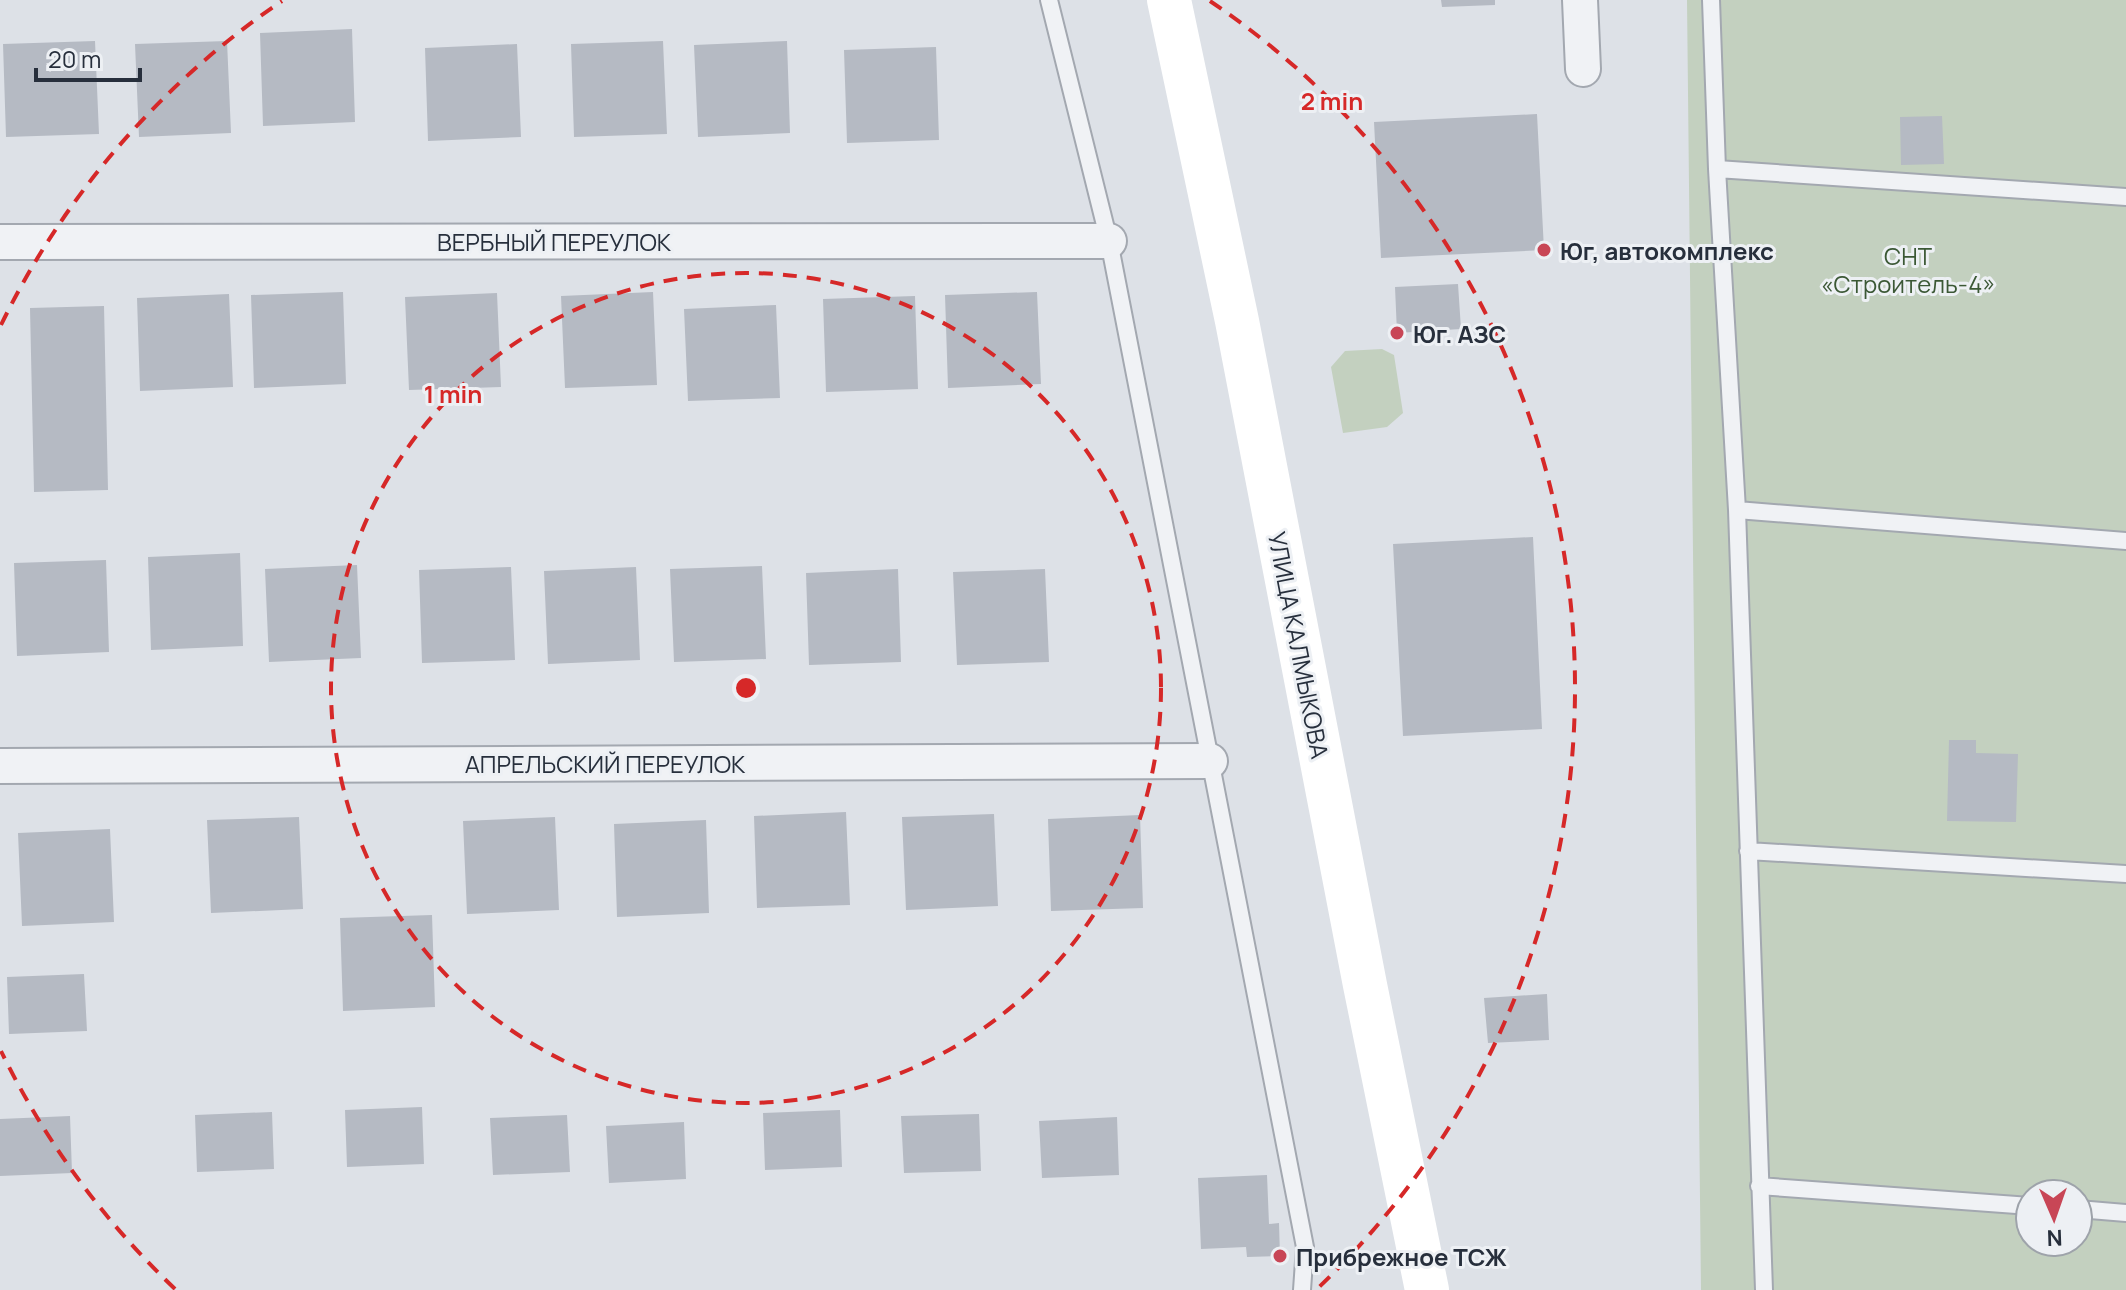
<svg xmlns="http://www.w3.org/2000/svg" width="2126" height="1290" font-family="Manrope,sans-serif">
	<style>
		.green { fill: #c3d0bf; fill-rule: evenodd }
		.building { fill: #b5bac3 }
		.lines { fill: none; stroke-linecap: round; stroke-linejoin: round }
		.lane-casing { stroke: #a3a8b0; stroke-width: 20 }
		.street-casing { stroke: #a3a8b0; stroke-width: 38 }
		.lane { stroke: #f0f2f5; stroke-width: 16 }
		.street { stroke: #f0f2f5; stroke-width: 34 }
		.secondary { stroke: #fff; stroke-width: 44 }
		.ring { fill: none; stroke: #d62828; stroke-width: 4; stroke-dasharray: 14 10 }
		.poi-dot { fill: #c84656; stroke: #edf0f4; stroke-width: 3 }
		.labels { text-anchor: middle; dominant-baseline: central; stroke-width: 6; stroke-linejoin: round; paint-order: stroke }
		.street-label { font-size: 24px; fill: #272f3c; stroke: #edf0f4 }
		.poi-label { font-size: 24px; font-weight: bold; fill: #272f3c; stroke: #edf0f4; text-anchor: start }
		.park-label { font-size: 24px; fill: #3b5835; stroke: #edf0f4 }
		.centre { fill: #d62828; stroke: #edf0f4; stroke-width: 4 }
		.ring-label { font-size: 24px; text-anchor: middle; font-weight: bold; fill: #d62828; stroke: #edf0f4; stroke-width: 6; stroke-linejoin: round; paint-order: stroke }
	</style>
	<rect width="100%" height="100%" fill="#dde1e7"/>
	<path class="green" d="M1687 0H2126V1290H1701ZM2030 1194H2078V1242H2030Z
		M1382 349 1394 355 1403 413 1387 427 1343 433 1331 367 1345 351Z"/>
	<path class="building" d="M1441 0H1495V5L1442 7Z
		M352 29 355 122 263 126 260 33Z
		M95 41 99 134 6 137 3 44Z
		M227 41 231 133 139 137 135 44Z
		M663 41 667 134 574 137 571 44Z
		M787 41 790 133 698 137 694 45Z
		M517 44 521 137 428 141 425 48Z
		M936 47 939 140 847 143 844 50Z
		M1537 114 1544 250 1381 258 1374 122Z
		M1942 116 1944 164 1901 165 1900 117Z
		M1458 284 1461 329 1397 333 1395 287Z
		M343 292 346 384 254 388 251 295Z
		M653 292 657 385 565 388 561 296Z
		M1037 292 1041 384 948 388 945 295Z
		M497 293 501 387 409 390 405 297Z
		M229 294 233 387 140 391 137 298Z
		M915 296 918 389 826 392 823 299Z
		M776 305 780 398 688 401 684 309Z
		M104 306 108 490 34 492 30 308Z
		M1533 537 1542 729 1403 736 1393 544Z
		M240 553 243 646 151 650 148 557Z
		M106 560 109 652 17 656 14 563Z
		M357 565 361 658 269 662 265 569Z
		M762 566 766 659 674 662 670 569Z
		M511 567 515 660 422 663 419 570Z
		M636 567 640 660 548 664 544 571Z
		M898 569 901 662 809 665 806 573Z
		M1045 569 1049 662 957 665 953 572Z
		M1949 740H1976V753L2018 754 2016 822 1947 821Z
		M846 812 850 905 757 908 754 816Z
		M994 814 998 906 906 910 902 817Z
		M1140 815 1143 908 1051 911 1048 819Z
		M299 817 303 909 211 913 207 820Z
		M555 817 559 910 467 914 463 821Z
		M706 820 709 913 617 917 614 824Z
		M110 829 114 922 22 926 18 833Z
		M432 915 435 1007 343 1011 340 918Z
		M84 974 87 1031 9 1034 7 977Z
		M1547 994 1549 1040 1488 1043 1484 998Z
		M422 1107 424 1164 347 1167 345 1110Z
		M840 1110 842 1167 765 1170 763 1113Z
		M272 1112 274 1169 197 1172 195 1115Z
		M979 1114 981 1171 904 1173 901 1116Z
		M567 1115 570 1172 493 1175 490 1118Z
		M70 1116 72 1173 0 1176V1119Z
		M1117 1117 1119 1175 1042 1178 1039 1121Z
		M684 1122 686 1179 609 1183 606 1126Z
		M1267 1175 1269 1224 1279 1223 1280 1256 1247 1257 1246 1247 1201 1249 1198 1178Z"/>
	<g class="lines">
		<defs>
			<path id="lane" d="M1049 0 1109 241 1305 1247 1302 1290
				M1711 0 1717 169 1737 510 1764 1290
				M1717 169 2126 197
				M1737 510 2126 541
				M1748 851 2126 874
				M1759 1186 2030 1206
				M2078 1209 2126 1213"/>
			<path id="street" d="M1580 0 1583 69
				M0 242 1109 241
				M0 766 1210 761"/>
		</defs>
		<use href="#lane" class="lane-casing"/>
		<use href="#street" class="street-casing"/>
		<use href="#lane" class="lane"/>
		<use href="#street" class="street"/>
		<path class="secondary" d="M1169 0 1237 321 1365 985 1427 1290"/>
	</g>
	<g class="ring">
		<circle cx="746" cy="688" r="415"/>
		<path d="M175 1289A829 829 0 0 1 1 1051M1 325A829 829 0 0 1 282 1M1210 1A829 829 0 0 1 1317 1289"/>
	</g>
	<g class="poi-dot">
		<circle cx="1544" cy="250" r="8"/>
		<circle cx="1397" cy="333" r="8"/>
		<circle cx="1280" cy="1256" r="8"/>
	</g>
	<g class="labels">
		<g class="street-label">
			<text x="554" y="241">ВЕРБНЫЙ ПЕРЕУЛОК</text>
			<text transform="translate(1299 645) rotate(79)">УЛИЦА КАЛМЫКОВА</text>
			<text x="605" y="763">АПРЕЛЬСКИЙ ПЕРЕУЛОК</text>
		</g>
		<g class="poi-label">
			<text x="1560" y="250">Юг, автокомплекс</text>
			<text x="1413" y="333">Юг. АЗС</text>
			<text x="1296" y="1256">Прибрежное ТСЖ</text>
		</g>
		<g class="park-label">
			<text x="1908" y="255">СНТ<tspan x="1908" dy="28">«Строитель-4»</tspan></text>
		</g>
	</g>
	<circle cx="746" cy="688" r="12" class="centre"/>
	<g class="ring-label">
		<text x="1332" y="110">2 min</text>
		<text x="453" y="403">1 min</text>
	</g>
	<g transform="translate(2054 1218) rotate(178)"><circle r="38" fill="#edf0f4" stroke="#9ea3aa" stroke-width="2"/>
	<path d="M0-6L14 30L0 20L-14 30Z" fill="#c84656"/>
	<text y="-12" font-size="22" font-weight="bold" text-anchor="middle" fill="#272f3c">N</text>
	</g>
	<path d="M36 68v12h104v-12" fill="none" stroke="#272f3c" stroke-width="4"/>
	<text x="48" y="68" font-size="24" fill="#272f3c" stroke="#edf0f4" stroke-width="6" paint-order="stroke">20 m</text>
</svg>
